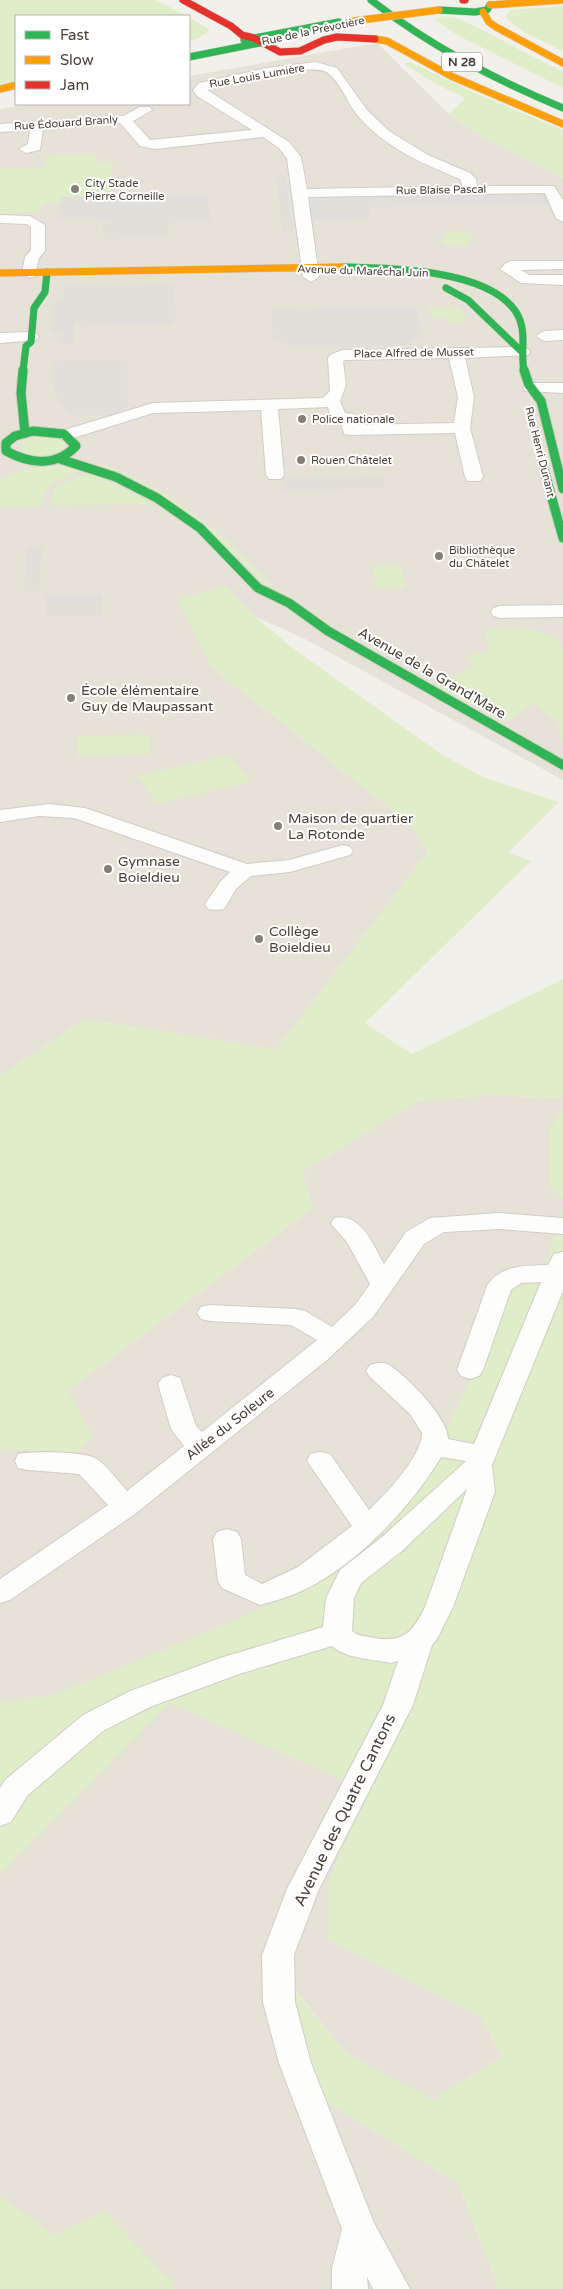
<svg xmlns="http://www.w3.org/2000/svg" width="563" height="2289" font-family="'Varela Round',sans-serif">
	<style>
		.residential { fill: #e7e2d7 }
		.green { fill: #dfeec8 }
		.parking { fill: #e1dfda }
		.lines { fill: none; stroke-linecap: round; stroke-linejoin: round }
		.street-casing { stroke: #d0cdc7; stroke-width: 2 }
		.fast-far1-casing { stroke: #d2cdc0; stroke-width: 8 }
		.fast-casing { stroke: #d2cdc0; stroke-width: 11 }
		.slow-casing { stroke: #d2cdc0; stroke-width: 8 }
		.jam-casing { stroke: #d2cdc0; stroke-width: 8 }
		.street { fill: #fdfdfc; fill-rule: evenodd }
		.fast-far1 { stroke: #30b455; stroke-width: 7 }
		.fast { stroke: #30b455; stroke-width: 9 }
		.slow { stroke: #ff9f0a; stroke-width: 7 }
		.jam { stroke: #e5322d; stroke-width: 7 }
		.slow-bridge-casing { stroke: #d2cdc0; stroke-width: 8; stroke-linecap: butt }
		.slow-bridge { stroke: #ff9f0a; stroke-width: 7 }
		.poi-dot { fill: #847e74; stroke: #fff; stroke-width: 2 }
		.labels { text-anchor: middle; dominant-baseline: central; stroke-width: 4; stroke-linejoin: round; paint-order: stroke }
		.far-street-label { font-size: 11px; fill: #494135; stroke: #fff }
		.far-poi-label { font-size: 11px; fill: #494135; stroke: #fff; text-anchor: start }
		.shield { fill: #fff; stroke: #807a72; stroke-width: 1 }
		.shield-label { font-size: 12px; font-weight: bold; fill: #494135 }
		.street-label { font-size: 14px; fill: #494135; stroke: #fff }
		.poi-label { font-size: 14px; fill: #494135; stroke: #fff; text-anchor: start }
		.near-street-label { font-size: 16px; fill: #494135; stroke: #fff }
	</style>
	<rect width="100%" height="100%" fill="#f2f0ea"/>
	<path class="residential" d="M377 43 449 114 480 135 563 178V780L305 639 254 616 225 586 212 667 410 824 428 852 276 1050 86 1019 0 1076V109L32 104H189V76Z
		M493 1095 563 1098V1337L383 1735 328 1885V1939L481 2017 502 2057 433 2100 346 2054 291 1985 324 2100 458 2183 499 2289H0V1448L76 1454 92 1435 67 1391 313 1208 302 1172 417 1101Z"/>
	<path class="green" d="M0 0H155L188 16H16V80L0 84Z
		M563 6V51L525 33 507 19V14L511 10Z
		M443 16 461 19 563 72V88L459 36 434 19Z
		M189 17 210 30 199 38 189 42Z
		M410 62 477 94 563 130V178L480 135 449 114 465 98 436 84 404 64Z
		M95 154 99 162H113L110 196 61 197 60 202 45 204 36 212 0 214V168H43L49 159 42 155Z
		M447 231 473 233 467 247 442 244Z
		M460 307 467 322 451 323 448 317 433 318 427 308Z
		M45 435 61 438 67 448C53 456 37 459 22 450L21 445 23 442Z
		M103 464C157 485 197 512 238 552 249 563 261 573 271 585L268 586 235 554 99 467Z
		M63 466 81 470 52 484 44 493 42 506 0 507V481C20 466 39 468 63 466Z
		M88 472 154 504 51 505 54 488Z
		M396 565 401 567 404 587 399 589 376 587 373 567Z
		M225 586 254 616 294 649 441 754 483 777 559 802 508 853 531 861 365 1023 412 1054 563 979V1098L493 1095 417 1101 302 1172 313 1208 67 1391 92 1435 76 1454 0 1448V1076L86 1019 276 1050 428 852 410 824 212 667 177 600Z
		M499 628 536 630 560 641 563 649V740L558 722 534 703 507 722 436 686 474 666 468 656 488 652 486 631Z
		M149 735V754L77 756V736Z
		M229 755 251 782 157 803 137 776Z
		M563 1109V1199L550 1187 549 1130Z
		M563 1209V2289H499L458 2183 324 2100 289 1984 346 2054 433 2100 502 2057 481 2017 328 1939V1884L363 1789 170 1703 0 1874V1703L57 1694 253 1613 366 1538 433 1458 513 1287 541 1281Z
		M0 2196 53 2235 105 2212 174 2285V2289H0Z"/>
	<path class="parking" d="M276 177H286L293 232 282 233Z
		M546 191 551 205 374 207 371 208 370 220 310 221 307 200 311 195Z
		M208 195 210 222 168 223V238L103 239V224L115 223 97 219H58L61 197Z
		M174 284 176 321H172V325L81 327V322H74V345H52V343L61 342V333H51L52 306 54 305V300L62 299 65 286Z
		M317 306H356L363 308 416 306 422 340H411L412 345 338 347H285L284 342 273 343 271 308 311 309Z
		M127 359 128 407 115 416 70 415 59 402 52 381V365L55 362 60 360Z
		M383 476 386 488 284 491 283 478Z
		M27 546H42L39 593H24Z
		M102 594 101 616 45 617 46 595Z"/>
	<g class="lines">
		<defs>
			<path id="street" d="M316 62 337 68 367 110 389 131 428 155 470 173 476 179 477 186H554L563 200V222L556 218 545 193 308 197 319 277 311 282 303 277 287 158 279 148 263 137 155 149 140 146 120 123 43 129 40 150 26 153 19 149 28 144 30 130 0 132V124L123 116 140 107H150L152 110 133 121 150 140 252 130 197 96 193 90 199 83 267 68ZM301 70C309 70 321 68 328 73 342 84 347 104 359 117 386 148 423 164 460 179L463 186 307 189 301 157 289 142 207 90 267 76Z
				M0 215 30 216 45 225V251L39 258 35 276 30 278 22 273 25 257 31 250V227L27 224 0 223Z
				M511 261H563V269L521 270 529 275H563V285L521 283 500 269 506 263Z
				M563 330V340L544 341 536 336 544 331Z
				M31 332 37 334 39 337 37 340 0 343V333Z
				M522 347 528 349 530 352 528 355 465 358 474 397 470 428 483 477 480 481H468L465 477 455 433 350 435 344 434 341 423 332 422 328 407 278 409 284 475 281 479H269L266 475 261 410 153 413 67 440 61 439 59 435 61 431 153 403 323 398 330 391 328 358 330 355 342 350ZM449 358 458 397 454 423 357 425 354 414 345 413 340 401 346 385 343 361 345 360Z
				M531 383H563V393L525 391 523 388Z
				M563 605V617L500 618 493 616 491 612 493 608 500 606Z
				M49 804 85 808 247 864 289 860 343 845 350 847 353 851 350 855 290 872 251 876 236 889 224 909 216 910 208 909 205 904 221 881 230 872 74 818 39 816 0 822V810Z
				M499 1213 563 1218V1234L499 1229 444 1232 424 1244 373 1317 327 1360 135 1514 10 1600 0 1603V1579L108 1505 79 1474 28 1470 18 1468 15 1461 18 1454C31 1451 86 1451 97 1459 108 1467 118 1481 127 1491L184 1446 171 1429 158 1384 162 1378 171 1375 180 1378 196 1426 202 1432 317 1340 291 1325 210 1321 201 1319 197 1313 201 1307 210 1305 296 1309 305 1311 332 1327 355 1305 370 1284 347 1242 331 1224 334 1218C361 1212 373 1245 384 1264L406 1232 430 1218Z
				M563 1252V1291L492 1465 495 1492 453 1607 437 1639 432 1645 413 1705 319 1889 294 1955 295 2002 311 2063 374 2223 410 2289H373L367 2277 368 2289H332V2268L342 2229 279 2063 263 2002 262 1955 287 1889 383 1705 398 1661 391 1663C373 1659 346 1659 332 1646L239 1674 150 1707 103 1731 27 1796 11 1822 0 1826V1788L5 1780 83 1715 130 1691 220 1658 323 1627 326 1598 340 1570 382 1537 466 1461 441 1457C410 1509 353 1569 297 1593 285 1598 272 1602 260 1605L222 1588 218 1581 213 1539 217 1532 227 1529 237 1532 241 1539 245 1575 262 1584 298 1567 352 1526 307 1461 310 1454 320 1452 330 1454 369 1510C385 1495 423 1455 422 1433L410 1414 370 1377 366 1371 370 1365C376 1363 382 1361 389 1365 406 1375 449 1419 448 1439L474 1444 541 1282 521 1283 511 1290 483 1370 479 1376 470 1379 461 1376 457 1370 487 1286C501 1264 526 1266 548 1265L554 1254ZM467 1489 425 1607C413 1632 403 1643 374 1638 365 1636 358 1636 352 1631L354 1598 361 1583 402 1551Z"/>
			<path id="fast-far1" d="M371 0C430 46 494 79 563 108
				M439 10 475 12 487 10 490 5
				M244 40 339 22
				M189 57 265 42
				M344 267C390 268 488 269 516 312 528 331 520 351 524 371
				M446 288 468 300 522 352
				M23 371 26 346 31 342 34 308 45 292 47 272"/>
			<path id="fast" d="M23 370 21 393 25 433
				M524 370 529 385 541 401 563 489
				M33 431 64 434 76 446C56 467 30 464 6 451V443L15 436Z
				M60 459 116 477 157 498 200 528 258 588 289 603 328 631 563 765
				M544 470 563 538"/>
			<path id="slow" d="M490 5 563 0
				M483 12 489 22 496 27 563 63
				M375 39 387 41 451 76 563 124
				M0 89 16 85
				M0 273 344 267"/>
			<path id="jam" d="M183 0 231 26 242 35 254 38 280 52 300 51 324 40 337 37 375 39
				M463 0H465"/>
		</defs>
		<use href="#street" class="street-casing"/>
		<use href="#fast-far1" class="fast-far1-casing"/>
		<use href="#fast" class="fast-casing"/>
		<use href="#slow" class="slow-casing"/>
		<use href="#jam" class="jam-casing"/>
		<use href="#street" class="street"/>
		<use href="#fast-far1" class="fast-far1"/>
		<use href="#fast" class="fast"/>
		<use href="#slow" class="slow"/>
		<use href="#jam" class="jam"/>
		<defs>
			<path id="slow-bridge" d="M353 21 439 10"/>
		</defs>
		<use href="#slow-bridge" class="slow-bridge-casing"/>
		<use href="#slow-bridge" class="slow-bridge"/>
	</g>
	<g class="poi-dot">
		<circle cx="75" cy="189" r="5"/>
		<circle cx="302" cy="419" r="5"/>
		<circle cx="301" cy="460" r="5"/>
		<circle cx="439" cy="556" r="5"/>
		<circle cx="71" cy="698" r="5"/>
		<circle cx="278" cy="826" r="5"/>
		<circle cx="108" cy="869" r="5"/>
		<circle cx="259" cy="939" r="5"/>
	</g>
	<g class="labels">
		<g class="far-street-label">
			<text transform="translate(313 31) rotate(-12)">Rue de la Prévotière</text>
			<text transform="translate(257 76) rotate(-10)">Rue Louis Lumière</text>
			<text transform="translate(66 123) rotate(-4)">Rue Édouard Branly</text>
			<text transform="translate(441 190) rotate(-1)">Rue Blaise Pascal</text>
			<text transform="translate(363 271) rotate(2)">Avenue du Maréchal Juin</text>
			<text transform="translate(414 353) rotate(-1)">Place Alfred de Musset</text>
			<text transform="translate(540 452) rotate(76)">Rue Henri Dunant</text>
		</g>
		<g class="far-poi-label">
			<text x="85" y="183">City Stade<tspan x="85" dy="13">Pierre Corneille</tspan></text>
			<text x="312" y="419">Police nationale</text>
			<text x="311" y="460">Rouen Châtelet</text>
			<text x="449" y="550">Bibliothèque<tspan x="449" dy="13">du Châtelet</tspan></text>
		</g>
		<rect class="shield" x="442" y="52.5" width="40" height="19" rx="4"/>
		<g class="shield-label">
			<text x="462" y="62">N 28</text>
		</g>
		<g class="street-label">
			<text transform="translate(432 673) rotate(30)">Avenue de la Grand'Mare</text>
			<text transform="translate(230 1424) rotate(-38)">Allée du Soleure</text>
		</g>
		<g class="poi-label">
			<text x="81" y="690">École élémentaire<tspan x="81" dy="16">Guy de Maupassant</tspan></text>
			<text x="288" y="818">Maison de quartier<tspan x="288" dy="16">La Rotonde</tspan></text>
			<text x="118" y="861">Gymnase<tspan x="118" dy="16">Boieldieu</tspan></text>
			<text x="269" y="931">Collège<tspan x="269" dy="16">Boieldieu</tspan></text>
		</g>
		<g class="near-street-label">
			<text transform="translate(345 1810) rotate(-64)">Avenue des Quatre Cantons</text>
		</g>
	</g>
	<rect x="15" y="15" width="175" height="90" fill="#ffffff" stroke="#b6b3ae"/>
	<rect x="25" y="31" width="25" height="8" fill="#30b455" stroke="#b6b3ae"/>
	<text x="60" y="40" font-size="15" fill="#494135">Fast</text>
	<rect x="25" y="56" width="25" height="8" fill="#ff9f0a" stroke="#b6b3ae"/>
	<text x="60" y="65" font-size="15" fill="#494135">Slow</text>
	<rect x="25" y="81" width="25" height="8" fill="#e5322d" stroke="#b6b3ae"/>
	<text x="60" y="90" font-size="15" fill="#494135">Jam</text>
</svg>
